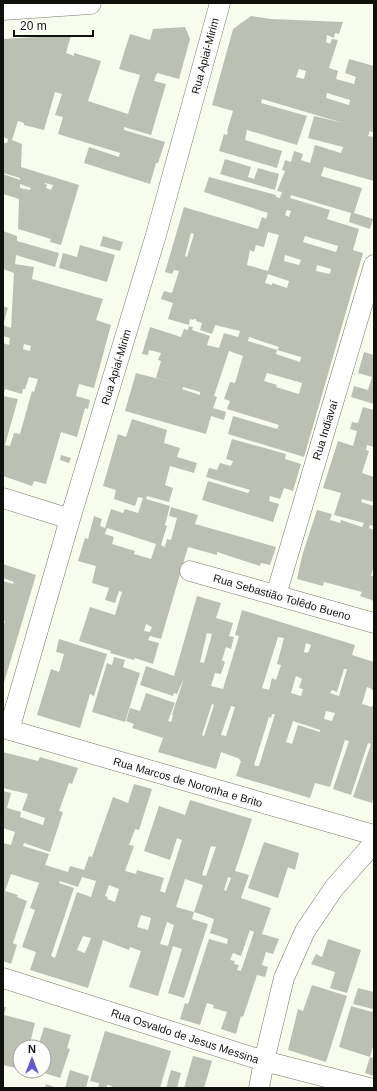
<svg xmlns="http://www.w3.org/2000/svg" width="377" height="1091" font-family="Arial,sans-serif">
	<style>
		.building { fill: #bcc0b2; fill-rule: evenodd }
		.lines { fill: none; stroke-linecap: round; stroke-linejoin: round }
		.minor-casing { stroke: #737769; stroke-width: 21 }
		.primary-casing { stroke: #737769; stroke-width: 23 }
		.minor { stroke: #fff; stroke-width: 20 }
		.primary { stroke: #fff; stroke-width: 22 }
		.labels { text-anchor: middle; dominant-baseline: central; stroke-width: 3; stroke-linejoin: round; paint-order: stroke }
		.street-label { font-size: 11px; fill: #10110d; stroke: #fff }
	</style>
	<rect width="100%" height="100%" fill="#f7fced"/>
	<path class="building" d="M251 16 271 19 343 22 339 34 335 33 334 38 327 35 326 42 330 44 332 39 338 40 329 68 338 71 336 79 354 84 356 77 345 73 349 59 374 66V133L370 131 368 136 374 137V181L324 167 321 176 362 188 354 213 373 219 370 229 349 222 351 213 291 195 290 198 330 210 327 219 359 229 353 250 363 253 304 457 228 434 233 416 277 429 279 425 227 409 230 401 224 399 230 382 235 383 243 356 229 351 214 396 217 397 213 408 226 412 224 420 211 416 206 434 125 411 136 373 174 383 156 378 161 361 158 360 161 353 149 350 148 355 142 354 150 327 181 337 184 329 188 330 189 326 193 327 192 330 210 336 207 345 219 348 224 333 238 337 240 331 215 325 212 334 200 330 202 323 196 321V319H194L193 320 190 319 189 325 168 319 173 303 161 299 164 291 172 293 179 271 174 270 172 274 165 272 184 207 258 229 262 217 266 219 268 213 204 192 209 177 276 195V197L280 198 282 192 277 191 285 171 282 170 285 160 291 162 294 151 303 154 301 160 310 163 315 145 341 153 343 147 308 138 314 116 343 123 262 99 261 103 307 116 297 145 247 130 245 140 282 151 277 168 219 151 224 134 227 135 228 131H227L233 111 212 105 233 29ZM299 69 306 71 304 79 296 77ZM327 93 350 100 349 105 326 98ZM287 210 291 211 289 217 285 215ZM268 232 279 235 268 271 247 265 250 250 254 252 256 245 264 247ZM191 233 194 234 187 257 185 256ZM305 236 338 246 336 252 303 242ZM285 255 301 260 299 265 284 261ZM317 265 331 269 330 274 316 271ZM268 274 289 281 287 288 272 283V285L265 283ZM249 337 279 347 277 350 301 357 300 362 276 354 277 350 248 341ZM267 373 302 383 299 394 276 387 277 385 264 381ZM183 387 200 392V395L182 389Z
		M185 27 190 39 179 79 157 73 154 81 166 84 151 135 124 127V130L165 142 158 163H156L150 184 84 163 89 147 119 157 120 153 58 134 63 117 55 115 62 94 55 92 44 130 24 125V123L18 121 12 140 22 144 21 167 79 185 61 245 50 242 51 239 18 229 19 199 3 194V174L20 180V178L3 173V142L7 143 8 139 3 137V116L4 112H3V39L71 35 66 53 74 56V53L101 61 88 101 128 114 140 75 119 69 130 34 150 40 153 29ZM45 183 53 185 51 190 46 188 47 185 45 184ZM20 184 31 188 30 190 20 188Z
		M225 159 251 167 248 177 254 179 258 168 279 174 275 190 220 174Z
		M3 231 17 236V241L59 253 55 267 16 255 15 264 34 267 32 279 103 299 96 320 111 325 94 388 79 384 76 396 90 400 88 409 85 408 77 437 61 432 46 484 34 481 32 486 3 476V343L9 345 10 338 3 336V325L11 328 14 273 3 269ZM24 344 31 346 30 351 23 349ZM29 377 38 379 34 392 32 391 20 434 14 433 10 446 5 445 18 399 3 396 5 389 22 394 23 389H25Z
		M103 236 123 242 120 251 100 246Z
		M80 245 115 255 107 282 59 268 63 253 77 257Z
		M3 306 8 308 3 325Z
		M364 352 374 355V404L351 397 354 386 368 390 372 377 358 373Z
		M363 407 374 410V447L367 445 366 450 369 451 362 473 374 477V502L362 499 361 502 374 506V526L370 525 369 528 374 530V566L371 576H374V601L360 596 362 592 324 582 323 586 297 579 302 556 317 510 332 514 330 520 340 523 341 520 362 527 364 523 334 515 341 493 323 488 338 441 353 446 357 431 350 429 352 422 358 423Z
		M132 419 167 430 164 443 180 448 177 457 197 463 194 473 170 466 165 485 173 488 169 502 147 496 146 499 170 506 165 525 167 526 161 545 165 547 167 539 171 540 177 518 169 516 171 507 198 515 195 524 276 547 270 565 261 563 260 566 217 552V555L188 547 161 639 150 636 148 640 159 643 153 664 135 658 134 660 110 653 111 651 79 641 90 607 115 615 122 592 119 591 115 603 105 600 109 588 92 583 96 566 78 561 85 538 88 539 94 516 102 519 100 526 105 528 111 509 123 513 125 509 138 513 143 498 138 497 135 506 114 499 116 490 103 486 118 434 126 437ZM107 528 156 544 151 559 134 554 135 551 112 544 114 537 105 534ZM146 624 152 627 150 632 144 631Z
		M232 439 286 454 285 459 301 464 293 491 284 488 280 499 270 496 269 501 279 504 273 522 202 500 208 481 248 493 250 490 206 477 209 468 217 470 220 463 231 466 233 461 226 459Z
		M61 455 71 458 69 463 60 460Z
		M3 564 36 575 3 686V623L4 624 5 621 3 620V581L13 584 14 582 3 578Z
		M197 596 221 603 216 618 233 623 229 636 234 637 231 649 226 647 222 660 225 662 221 674 215 673 211 686 223 689 239 636 235 635 242 610 355 645 352 655 374 662V691L372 690V689L367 687 362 704 372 707 374 702V795L372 803 353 797 371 744 368 743 351 795 333 789 349 741 345 740 330 787 315 783 310 798 236 776 241 761 239 760 240 759 221 752 216 769 158 752 163 738 132 728 134 724 126 721 130 708 140 711 146 693 175 703 168 721 171 722 173 715H172L184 678 177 694 174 693 173 696 140 685 146 666 174 676ZM207 633 212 634 204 663 200 662ZM278 637 284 638 277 664 281 665 276 680 272 678 269 690 262 688ZM306 643 311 645 308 653 304 652ZM344 669H347L339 696 330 693 332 690 337 692ZM296 676 302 679 299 688 303 689 301 696 291 693ZM212 704 214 705 204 736 202 735ZM231 706 235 707 226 736 221 735ZM326 711 335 713 332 721 324 719ZM272 714H275L259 766H256L254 765 269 717 271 718ZM293 721 320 730V732L298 725 292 744 286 742Z
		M59 639 107 654 94 696 90 694 80 728 37 715 51 669 59 672 64 654 56 652Z
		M114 657 125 660 123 667 140 673 125 722 92 712 107 663 112 665Z
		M3 752 38 761 40 757 78 768 72 784 69 783 59 811 63 812 50 852 24 843 23 846 49 854 45 865 68 872 70 866 84 870 89 856 92 857 113 797 128 803 134 784 152 789 139 830 135 829 129 845 134 846 125 871 136 874 137 870 164 878 160 891 165 893 182 840 177 838 170 860 144 851 159 806 185 815 190 800 252 819 235 871 249 875 241 898 271 908 262 934 279 939 273 954 266 952 262 965 268 967 265 977 257 975 243 1017 241 1016 236 1034 221 1029 227 1012 213 1008 214 1005 207 1003 200 1025 180 1019 185 1003 188 1004 209 939 227 944 228 939 210 933 214 919 194 912 203 885 185 879 176 907 194 912 192 919 208 924 184 998 168 993 182 949 173 946 158 996 129 987 141 951 130 947 129 950 103 940 88 988 30 970 36 952 22 947 35 910 30 908 39 883 11 874 5 891 18 895 17 897 27 901 13 943 17 945 11 964 3 961V843L11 845 15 832 3 828V791L11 793 7 808 21 812 20 817 43 825 45 818 22 810 28 794 3 788ZM211 846 216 847 206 876 202 875ZM82 877 96 881 91 897 77 892 55 958 51 956 74 888 59 883 60 881 78 887ZM228 877 231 878 226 891 224 890ZM109 885 119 889 115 902 107 899 108 897 105 896ZM141 915 151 918 148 930 137 927ZM167 922 174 925 168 946 160 944ZM250 930 254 932 241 971 237 970 239 965 234 964 235 961 230 960 233 953 241 956ZM83 936 91 938 85 953 77 950Z
		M264 842 299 853 295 870 288 867 278 898 248 888Z
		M328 939 361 950 347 993 330 988 335 972 311 964 316 954 322 957Z
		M312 985 347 996 326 1062 288 1050 298 1009 303 1011Z
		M358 988 374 992V1043L370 1057 373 1058 374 1055V1076L365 1073 370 1057 339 1047 351 1006 372 1012 373 1009 353 1004Z
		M3 1007H6L4 1015 35 1023 29 1047H20V1069L3 1065Z
		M44 1027 71 1035 67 1048 70 1049 60 1078 41 1072V1071H44V1047H38Z
		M105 1031 171 1051 160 1088H111L112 1086 107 1085V1088H98L99 1083 90 1081Z
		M193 1056 212 1061 204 1088H184Z
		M70 1070 89 1076 86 1088H65Z
		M171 1070 181 1073 177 1088H166Z
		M46 1084 57 1088H45Z"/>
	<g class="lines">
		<defs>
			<path id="minor" d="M3 498 70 519
				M190 571 374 623
				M276 595 374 265
				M3 728 374 835
				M9 730 70 519 156 235 220 3
				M3 978 264 1061 369 1088
				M259 1088 264 1061 284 978 305 931 334 888 374 843"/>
			<path id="primary" d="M3 9 90 3"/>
		</defs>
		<use href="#minor" class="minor-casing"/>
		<use href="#primary" class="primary-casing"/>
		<use href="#minor" class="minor"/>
		<use href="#primary" class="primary"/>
	</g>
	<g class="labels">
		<g class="street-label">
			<text transform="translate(205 56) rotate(-75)">Rua Apiaí-Mirim</text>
			<text transform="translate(116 367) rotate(-73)">Rua Apiaí-Mirim</text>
			<text transform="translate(325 430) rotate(-73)">Rua Indiavaí</text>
			<text transform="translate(282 597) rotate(16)">Rua Sebastião Tolêdo Bueno</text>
			<text transform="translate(188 782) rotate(16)">Rua Marcos de Noronha e Brito</text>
			<text transform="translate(185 1036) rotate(18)">Rua Osvaldo de Jesus Messina</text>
		</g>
	</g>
	<rect width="377" height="1091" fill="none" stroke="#10110d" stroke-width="8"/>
	<g transform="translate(32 1059)"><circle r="19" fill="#ffffff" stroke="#9fa09e"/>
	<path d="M0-3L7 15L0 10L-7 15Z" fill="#615bd4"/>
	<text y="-6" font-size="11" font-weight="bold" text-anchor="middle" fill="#10110d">N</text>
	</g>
	<path d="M14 30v6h79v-6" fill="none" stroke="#10110d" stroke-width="2"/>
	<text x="20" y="30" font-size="12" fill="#10110d" stroke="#ffffff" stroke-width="3" paint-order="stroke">20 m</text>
</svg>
